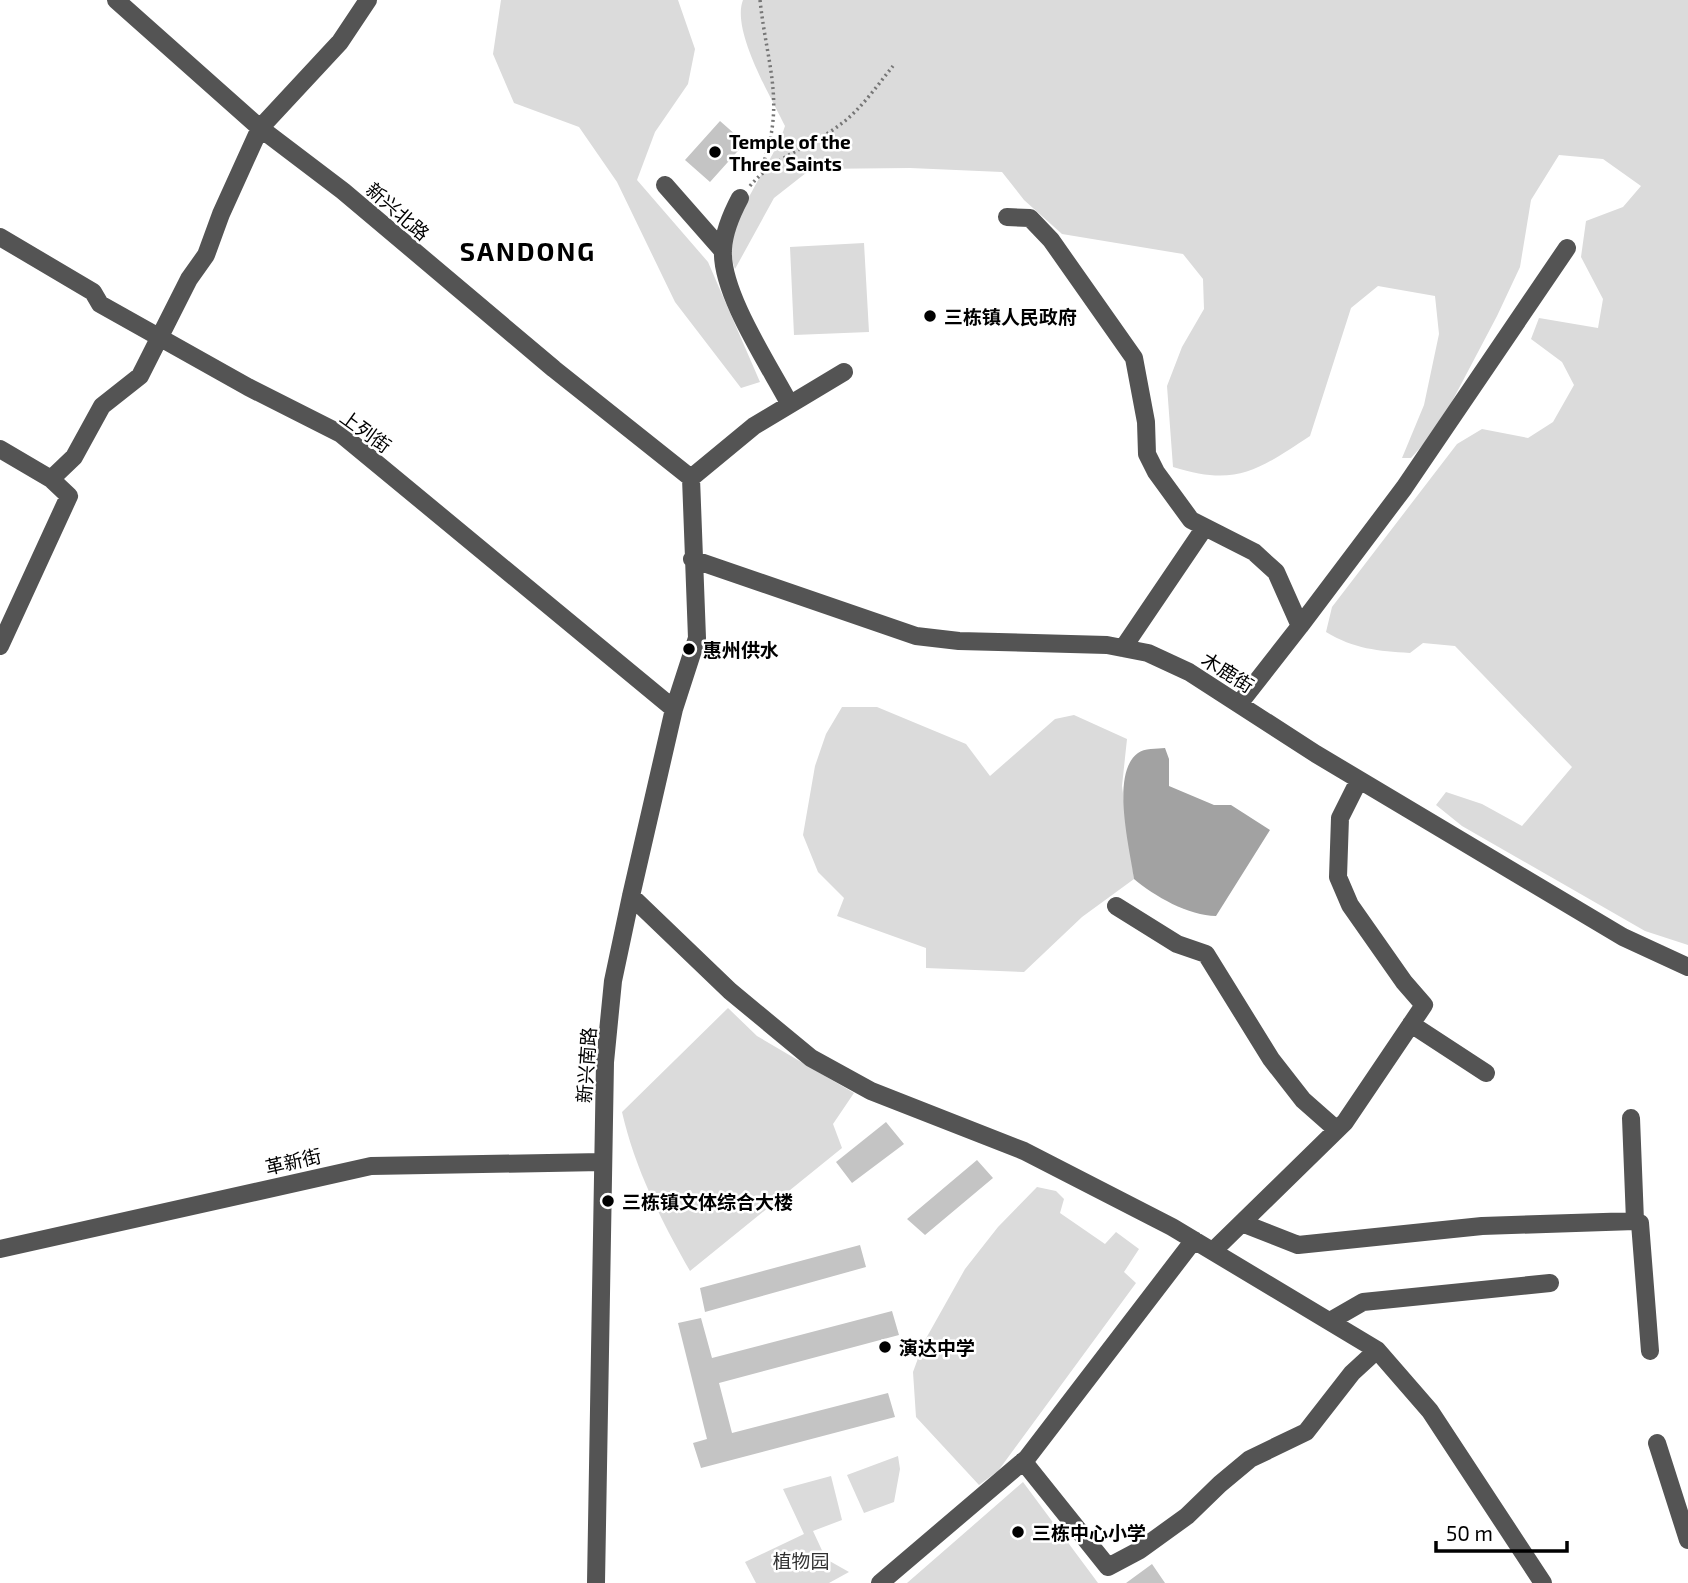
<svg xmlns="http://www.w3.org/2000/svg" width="1688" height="1583" font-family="'Exo 2','Noto Sans SC',sans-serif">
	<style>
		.green { fill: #dbdbdb }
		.water { fill: #a2a2a2 }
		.building { fill: #c4c4c4 }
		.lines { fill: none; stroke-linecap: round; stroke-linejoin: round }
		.path { stroke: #767676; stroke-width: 3.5; stroke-dasharray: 2 3.5; stroke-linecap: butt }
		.minor { stroke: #545454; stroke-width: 18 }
		.poi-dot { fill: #000; stroke: #fff; stroke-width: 2.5 }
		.labels { text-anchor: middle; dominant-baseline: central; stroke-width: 5; stroke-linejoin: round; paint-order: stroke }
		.poi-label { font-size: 19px; font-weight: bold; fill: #000; stroke: #fff; text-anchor: start }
		.street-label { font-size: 19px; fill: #000; stroke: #fff }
		.park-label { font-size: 19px; fill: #323232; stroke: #fff }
		.district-label { font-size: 26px; font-weight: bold; letter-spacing: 2px; fill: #000; stroke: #fff }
	</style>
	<rect width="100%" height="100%" fill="#fff"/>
	<path class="green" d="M501 0H678L695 49 688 84 655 132 637 180 708 262 760 382 741 388 675 302 617 182 579 127 514 103 493 54Z
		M743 0H1688V945L1645 931 1462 826 1436 805 1446 792 1482 804 1522 826 1572 767 1455 646 1423 643 1410 653C1378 651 1354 649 1326 632L1332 607 1457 444 1482 429 1528 438 1553 422 1574 385 1562 362 1531 339 1539 318 1598 328 1603 299 1581 257 1586 221 1623 207 1641 186 1603 159 1559 155 1531 200 1520 267 1497 316 1438 428 1411 458H1402L1424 405 1439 334 1435 296 1378 286 1351 308 1310 436C1258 470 1237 487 1173 467L1167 386 1182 347 1204 309 1203 279 1183 254 1062 234 1024 200 1002 172 910 168 811 169 774 198 735 269C718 227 772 168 785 126 771 97 731 30 743 0Z
		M864 243 869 332 794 335 790 247Z
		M842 707H877L966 744 990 776 1055 719 1074 715 1127 739 1122 786 1134 879 1082 917 1024 972 926 968V948L837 916 844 898 818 872 803 835 815 766 826 734Z
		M728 1008 757 1036 854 1093 833 1124 842 1148 690 1271C661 1220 635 1169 622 1112Z
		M1037 1187 1056 1191 1064 1199 1060 1213 1105 1244 1116 1232 1139 1249 1124 1272 1136 1283 998 1471 979 1485 916 1417 913 1372 924 1342 965 1269 998 1227Z
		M898 1456 900 1469 894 1502 864 1513 847 1475Z
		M831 1476 842 1520 813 1531 826 1559 849 1572 829 1583H756L745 1562 804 1534 783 1489Z
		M1023 1482 1098 1583H907Z"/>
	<path class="water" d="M1165 748 1169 759V786L1214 805H1231L1270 830 1216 916C1189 916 1154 896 1134 879 1130 849 1110 773 1138 753 1144 748 1157 749 1165 748Z"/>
	<path class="building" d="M720 121 745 143 710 182 685 160Z
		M886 1122 904 1144 852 1183 836 1162Z
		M977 1160 993 1178 925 1235 907 1219Z
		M860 1245 866 1267 705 1312 700 1288Z
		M892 1311 899 1335 719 1383 732 1433 888 1393 895 1417 701 1468 693 1443 707 1439 678 1323 701 1318 712 1358Z
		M1152 1564 1165 1583H1126Z"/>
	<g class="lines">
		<path class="path" d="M760 0C767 67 787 105 760 172
			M750 186C774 157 808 148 837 127 860 111 876 87 893 66"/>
		<path class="minor" d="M116 0 260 128 343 191 554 369 691 478 697 638 674 709 631 896 613 981 605 1062 596 1583
			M665 185 723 251
			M740 198C732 213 724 231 723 249 720 292 769 365 789 403
			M1007 217 1030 218 1051 240 1134 358 1146 422 1147 454 1156 472 1191 520 1254 552 1276 572 1300 626 1239 704
			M0 237 93 292 100 304 248 387 341 434 674 709
			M0 449 51 479 69 496 0 646
			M691 478 754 426 844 372
			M51 479 74 457 102 406 140 376 189 279 206 255 221 214 260 128 340 42 368 0
			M692 559 916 636 959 641 1107 645 1148 653 1189 672 1316 754 1623 937 1688 967
			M1300 626 1404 488 1567 248
			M1123 648 1205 527
			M631 896 730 991 811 1058 871 1091 1024 1151 1172 1227 1377 1350 1430 1411 1543 1583
			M1116 906 1177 944 1206 954 1271 1059 1303 1100 1337 1130
			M1411 1024 1486 1073
			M1631 1118 1635 1221
			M1242 1223 1298 1245 1482 1226 1635 1221 1640 1223 1650 1351
			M0 1249 371 1166 602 1162
			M1213 1251 1345 1122 1424 1005 1404 982 1350 905 1338 877 1340 818 1359 780
			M1330 1321 1363 1302 1550 1283
			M1657 1443 1688 1540
			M1023 1461 1108 1567 1140 1550 1187 1516 1220 1484 1250 1459 1306 1432 1352 1373 1377 1350
			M880 1583 1027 1458 1194 1240"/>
	</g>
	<g class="poi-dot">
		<circle cx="715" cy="152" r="7"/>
		<circle cx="930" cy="316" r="7"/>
		<circle cx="689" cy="649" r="7"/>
		<circle cx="608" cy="1201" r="7"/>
		<circle cx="885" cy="1347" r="7"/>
		<circle cx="1018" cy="1532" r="7"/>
	</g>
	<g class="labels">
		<g class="poi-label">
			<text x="729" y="141">Temple of the<tspan x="729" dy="22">Three Saints</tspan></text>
			<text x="944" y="316">三栋镇人民政府</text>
			<text x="703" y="649">惠州供水</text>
			<text x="622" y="1201">三栋镇文体综合大楼</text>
			<text x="899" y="1347">演达中学</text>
			<text x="1032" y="1532">三栋中心小学</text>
		</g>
		<g class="street-label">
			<text transform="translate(398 211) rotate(41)">新兴北路</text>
			<text transform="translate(366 431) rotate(36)">上列街</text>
			<text transform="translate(1228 672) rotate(32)">木鹿街</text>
			<text transform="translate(586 1065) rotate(-86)">新兴南路</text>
			<text transform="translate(293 1161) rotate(-13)">革新街</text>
		</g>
		<g class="park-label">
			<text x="801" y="1560">植物园</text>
		</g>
		<g class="district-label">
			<text x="528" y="250">SANDONG</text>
		</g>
	</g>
	<path d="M1436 1541v10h131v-10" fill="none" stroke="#000000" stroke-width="3.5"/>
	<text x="1446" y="1541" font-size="21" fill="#000000" stroke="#ffffff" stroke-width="5" paint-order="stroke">50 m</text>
</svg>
